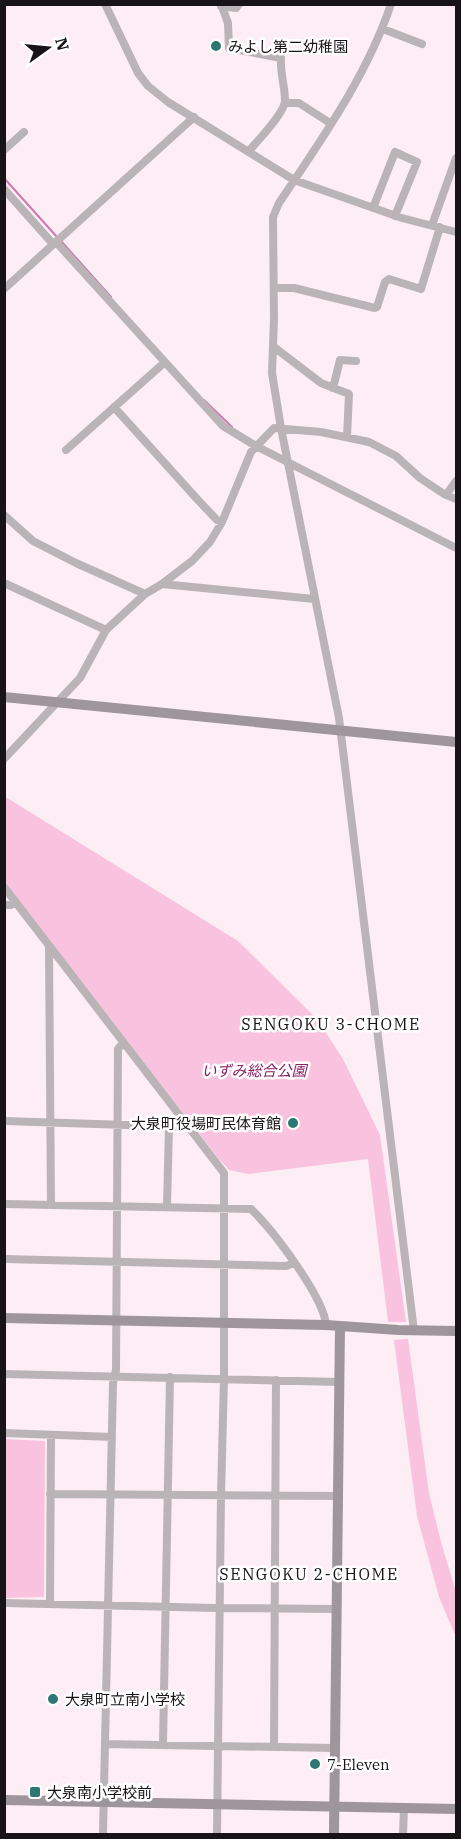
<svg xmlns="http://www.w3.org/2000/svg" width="461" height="1839" font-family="'IBM Plex Serif','Noto Sans JP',serif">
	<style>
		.green { fill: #f9c2df }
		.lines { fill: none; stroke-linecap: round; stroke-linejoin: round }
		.stream { stroke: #d179ac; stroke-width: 2 }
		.street { stroke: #bbb4b7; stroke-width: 8 }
		.secondary { stroke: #9f969b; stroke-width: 10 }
		.poi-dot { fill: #2d7672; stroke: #fff; stroke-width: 2 }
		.labels { text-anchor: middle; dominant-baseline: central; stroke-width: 5; stroke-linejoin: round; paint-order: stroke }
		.poi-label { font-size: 15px; fill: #181316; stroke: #fff; text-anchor: start }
		.park-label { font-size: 15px; font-style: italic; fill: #892065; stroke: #fff }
		.neighbourhood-label { font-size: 16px; letter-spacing: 1.5px; fill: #181316; stroke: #fff }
	</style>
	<rect width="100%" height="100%" fill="#fdeef5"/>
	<path class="green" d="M4 796 238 941 317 1019 343 1059 380 1135 406 1322H388L368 1159 248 1174 229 1170 218 1158 5 883Z
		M408 1339 429 1493 441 1542 456 1592V1637L439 1597 417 1516 394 1340Z
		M4 1439 45 1441 44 1597 5 1598Z"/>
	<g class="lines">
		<path class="stream" d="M4 178 57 237
			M61 241 111 297
			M204 400 232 427"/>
		<path class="street" d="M105 4 138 73 148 86 168 102 294 180 402 218 456 232
			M221 4 228 23 229 48 281 58C280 73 285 86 285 101 284 114 258 140 249 151
			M391 4C367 76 321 140 279 203L273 217 274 319 272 373 281 428 339 718 414 1331
			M221 6 236 8 239 4
			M383 29 422 44
			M285 103H299L330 123
			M4 150 24 132
			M4 189 53 244
			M373 208 395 152 417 162 395 216
			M432 225 456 158
			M56 242 223 426 256 446 456 548
			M274 288H294L375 308 377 307 385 282 389 279 421 289 440 227
			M4 289 194 117
			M274 347 321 383 349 394 347 437
			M333 388 340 360 356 361
			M114 407 198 500 217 520 222 522
			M66 450 165 362
			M446 495 456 481
			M4 515 33 541 76 563 145 594
			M4 583 106 630
			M162 584 314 599
			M4 759 80 678 106 630 145 594 162 584 192 561 210 542 222 522 251 452 274 428 321 432 369 442 396 456 420 478 444 494 456 499
			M4 887 224 1173V1378L221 1495 217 1834
			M4 905H11L15 902
			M49 947 51 1204
			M4 1121 188 1127
			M4 1204 251 1209C272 1229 324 1297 326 1325
			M167 1206 169 1126
			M4 1259 286 1266 294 1263
			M4 1374 340 1382
			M4 1433 112 1437
			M50 1494 338 1496
			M4 1603 216 1608 337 1609
			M50 1604 51 1435
			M105 1744 335 1748
			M163 1744 170 1377
			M274 1746 276 1380
			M103 1834 113 1383 116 1370 118 1049 123 1043
			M403 1834 404 1808"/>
		<path class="secondary" d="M4 697 456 742
			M4 1318 326 1325 398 1330 456 1331
			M4 1800 456 1809
			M334 1834 340 1326"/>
	</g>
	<g class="poi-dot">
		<circle cx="216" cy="46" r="6"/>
		<circle cx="293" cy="1123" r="6"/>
		<circle cx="53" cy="1699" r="6"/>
		<circle cx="315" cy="1764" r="6"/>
		<rect x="29" y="1786" width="12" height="12" rx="3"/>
	</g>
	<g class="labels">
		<g class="poi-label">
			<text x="228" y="46">みよし第二幼稚園</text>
			<text x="281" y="1123" text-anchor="end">大泉町役場町民体育館</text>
			<text x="65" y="1699">大泉町立南小学校</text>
			<text x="327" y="1764">7-Eleven</text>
			<text x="47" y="1792">大泉南小学校前</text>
		</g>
		<g class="park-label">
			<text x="254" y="1070">いずみ総合公園</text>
		</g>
		<g class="neighbourhood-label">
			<text x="331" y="1024">SENGOKU 3-CHOME</text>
			<text x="309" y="1574">SENGOKU 2-CHOME</text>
		</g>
	</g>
	<rect width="461" height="1839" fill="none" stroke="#181316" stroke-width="12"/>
	<g transform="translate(48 48) rotate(75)" stroke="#ffffff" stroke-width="4.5" paint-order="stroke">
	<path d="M0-4.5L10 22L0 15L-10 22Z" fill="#181316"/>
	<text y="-9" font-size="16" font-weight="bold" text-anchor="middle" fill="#181316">N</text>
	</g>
</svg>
